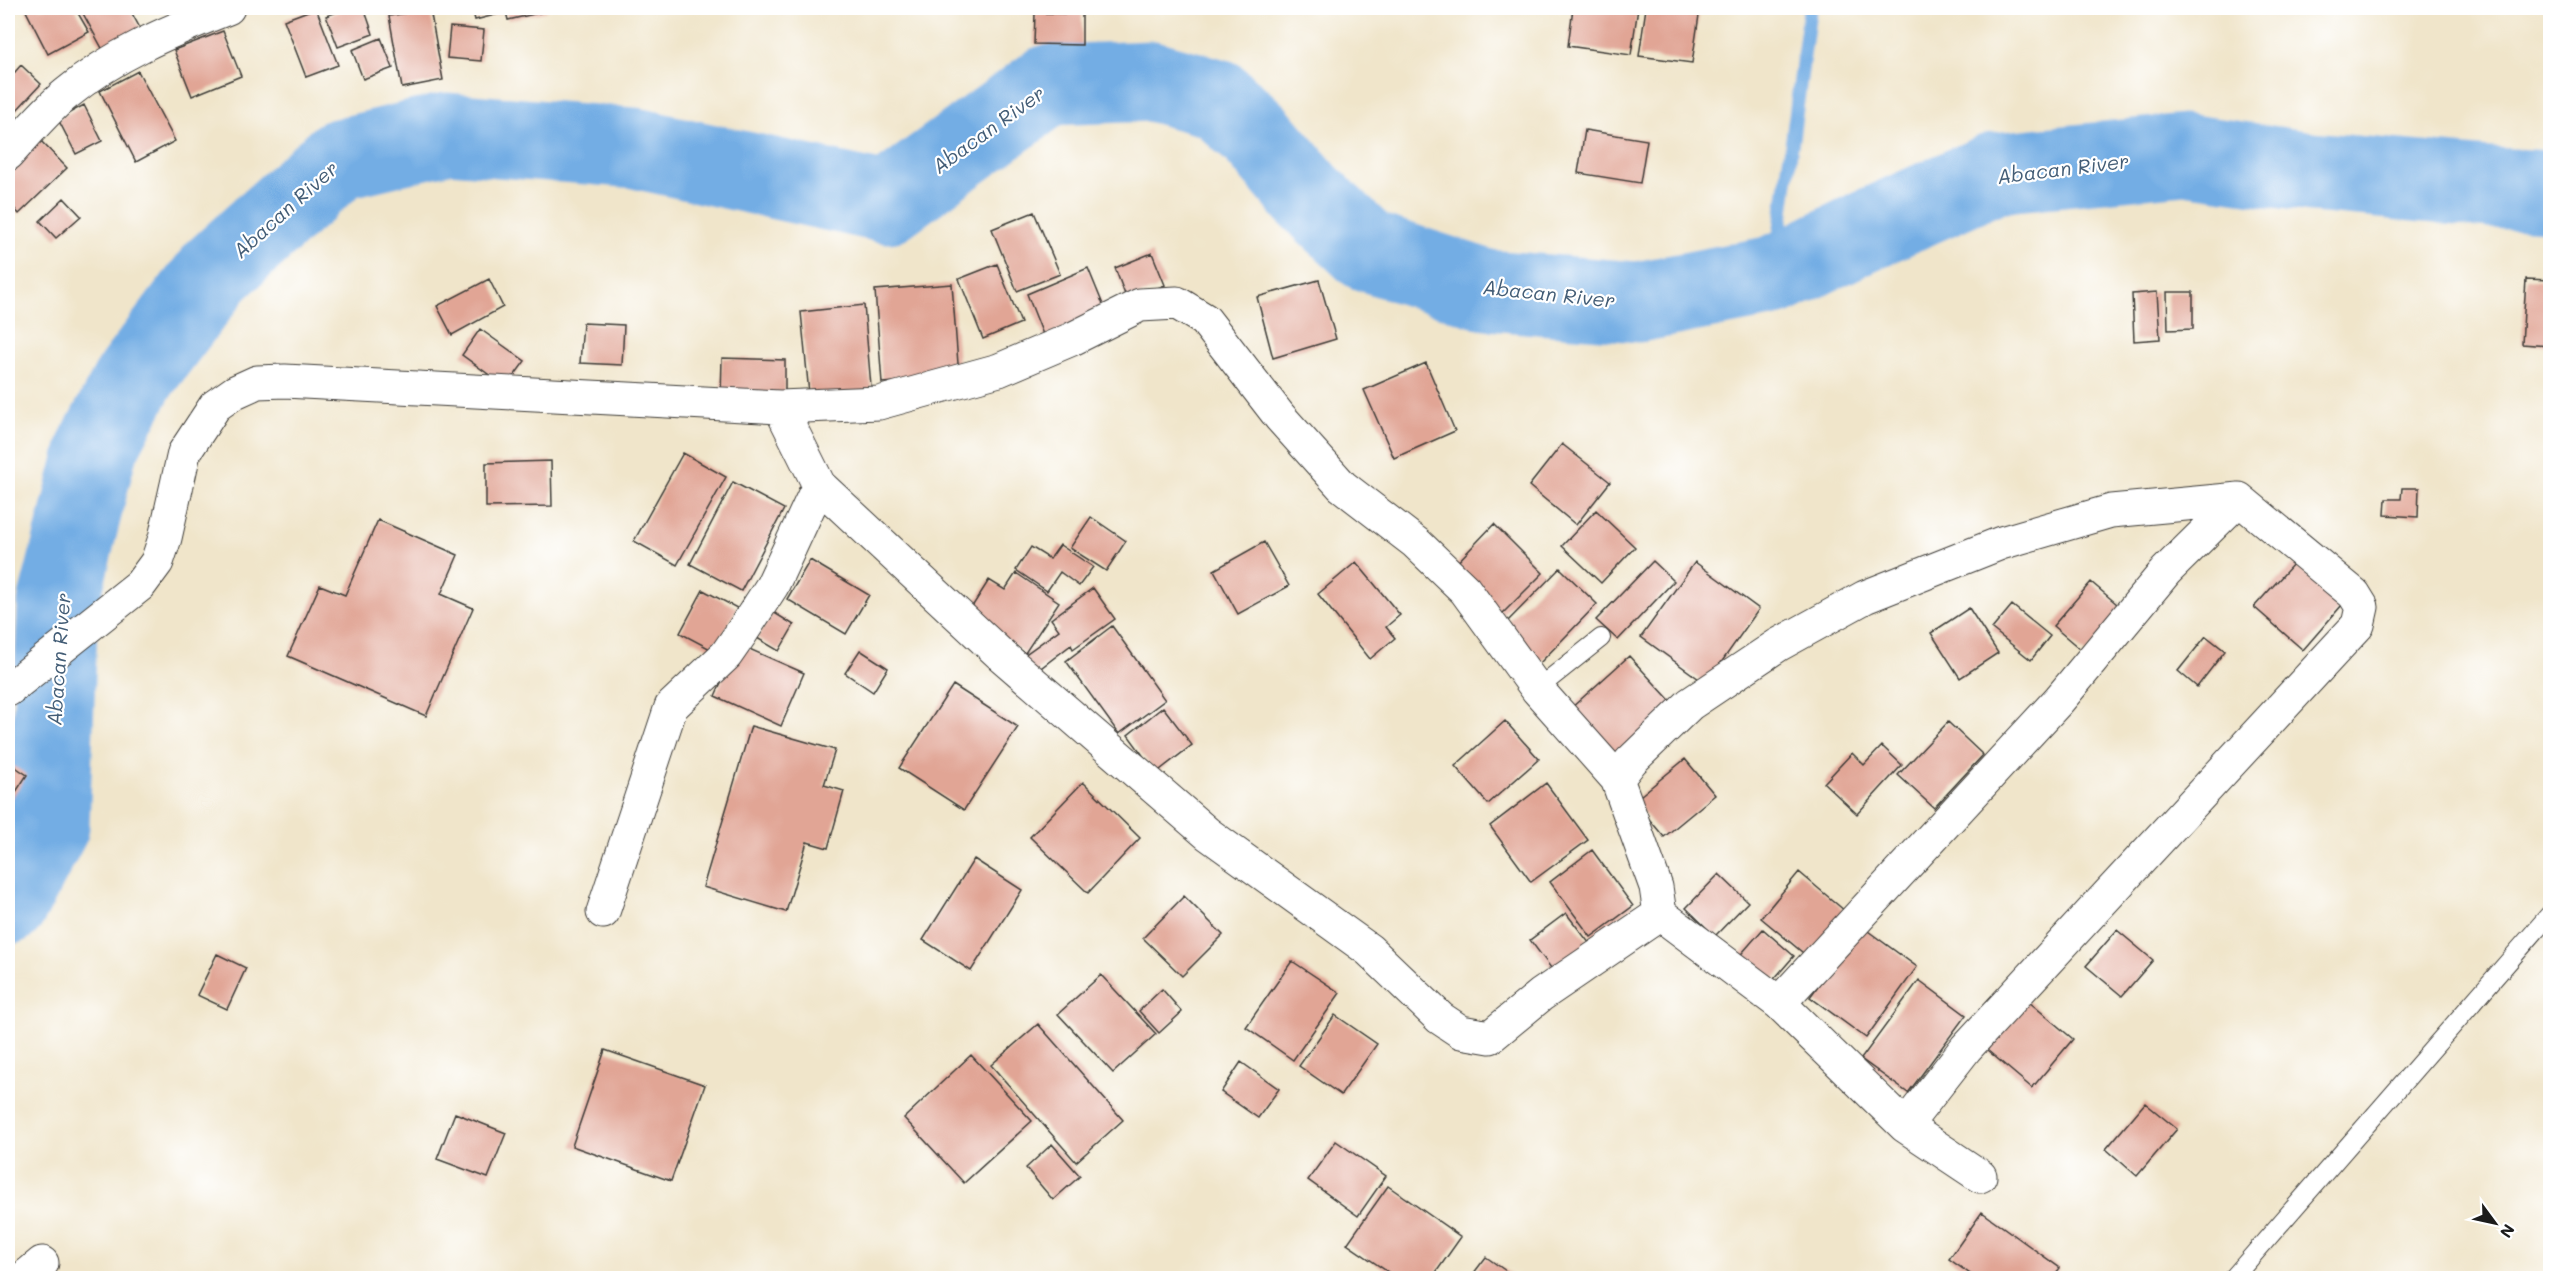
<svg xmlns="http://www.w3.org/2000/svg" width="2558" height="1286" font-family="Mali,sans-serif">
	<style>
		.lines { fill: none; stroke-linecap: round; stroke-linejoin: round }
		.stream { stroke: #73ade4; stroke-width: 14 }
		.river { stroke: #73ade4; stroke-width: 81 }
		.building { fill: #e1a595 }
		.service-casing { stroke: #3c3a36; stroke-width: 20 }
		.minor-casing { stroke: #3c3a36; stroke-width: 35 }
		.service { stroke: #fff; stroke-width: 18 }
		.minor { stroke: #fff; stroke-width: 33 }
		.labels { text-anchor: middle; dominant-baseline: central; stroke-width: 4.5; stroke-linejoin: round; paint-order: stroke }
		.water-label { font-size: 20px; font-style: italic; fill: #435d76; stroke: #fff }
	</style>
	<rect width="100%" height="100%" fill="#fff"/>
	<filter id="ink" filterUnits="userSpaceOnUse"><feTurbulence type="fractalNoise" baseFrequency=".0167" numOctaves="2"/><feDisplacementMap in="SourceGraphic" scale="12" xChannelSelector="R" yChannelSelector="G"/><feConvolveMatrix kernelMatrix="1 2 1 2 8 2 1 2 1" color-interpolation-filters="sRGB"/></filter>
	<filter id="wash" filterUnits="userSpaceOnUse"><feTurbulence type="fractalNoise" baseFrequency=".008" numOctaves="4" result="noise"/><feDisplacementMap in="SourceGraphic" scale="24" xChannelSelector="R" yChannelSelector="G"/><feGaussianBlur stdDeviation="1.35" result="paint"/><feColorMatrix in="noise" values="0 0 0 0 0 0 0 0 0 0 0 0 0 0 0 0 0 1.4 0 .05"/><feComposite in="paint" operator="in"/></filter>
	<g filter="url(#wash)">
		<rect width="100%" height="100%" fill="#f0e5ca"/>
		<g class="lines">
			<path class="stream" d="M1774 276 1810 8"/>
			<path class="river" d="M8 904 49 826 58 604 97 449 135 377 216 271 339 159 448 133 635 148 887 203 1049 85 1152 81 1218 99 1256 134 1307 194 1367 251 1487 290 1638 302 1774 276 1863 232 1994 173 2184 154 2312 172 2490 188 2550 191"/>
		</g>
		<g id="blocks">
			<path class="building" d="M33 8H75L89 32 48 54 26 11Z
				M80 8H129L141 30 103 50Z
				M316 8 338 65 306 77 284 20Z
				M348 8H364L373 34 338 47 326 16Z
				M472 8H502L503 13 475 20Z
				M505 8H546L547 11 508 20Z
				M1573 8H1638L1631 55 1568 46Z
				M1646 8H1700L1692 63 1639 56Z
				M430 9 443 80 402 88 389 16Z
				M1035 13 1082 14V45L1034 44Z
				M450 27 484 30 481 61 447 58Z
				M223 31 241 76 192 96 174 50Z
				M381 38 393 68 363 79 352 50Z
				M21 65 41 84 16 111 8 103V80Z
				M138 71 175 141 136 162 100 91Z
				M84 105 102 141 76 154 58 119Z
				M1585 130 1647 140 1640 183 1578 173Z
				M38 138 67 168 19 214 8 201V167Z
				M64 198 81 216 56 238 40 221Z
				M1034 212 1060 274 1017 291 992 229Z
				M1152 253 1165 285 1127 300 1115 268Z
				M997 264 1021 323 983 339 959 279Z
				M1088 268 1106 312 1044 337 1027 294Z
				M489 279 503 307 452 335 437 306Z
				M2526 279 2550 280V346L2522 344Z
				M1319 280 1336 339 1273 358 1257 297Z
				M952 284 959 377 882 383 875 290Z
				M2157 292 2160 339 2134 341 2132 294Z
				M2167 292H2193V329L2168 330Z
				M864 305 872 398 810 404 801 312Z
				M583 323 624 325 622 365 580 363Z
				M480 329 525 361 506 387 462 355Z
				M722 358 785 360V398L721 396Z
				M1426 363 1455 431 1394 458 1364 390Z
				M1562 444 1610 482 1576 525 1529 486Z
				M683 453 726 477 677 565 634 541Z
				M551 461 552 506 486 507V463Z
				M733 482 784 509 741 591 690 564Z
				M2402 488H2419L2418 517 2385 515 2386 499H2401Z
				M1596 510 1635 547 1601 583 1562 546Z
				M1091 517 1126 541 1106 571 1070 548Z
				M378 520 458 555 441 594 473 608 426 716 288 656 320 585 345 595Z
				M1494 524 1543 573 1502 614 1454 566Z
				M1264 542 1289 586 1238 614 1214 570Z
				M1060 545 1093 567 1079 586 1060 572 1047 591 1016 570 1031 547 1050 559Z
				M810 560 869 595 846 634 787 599Z
				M1653 561 1674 581 1618 640 1596 620Z
				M1356 562 1400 615 1386 627 1395 638 1370 659 1318 594Z
				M1695 562 1759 609 1706 684 1641 637Z
				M2294 563 2342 605 2303 650 2254 607Z
				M1560 568 1597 604 1539 664 1502 627Z
				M1016 573 1059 602 1025 653 968 613 989 580 1005 590Z
				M2091 582 2124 610 2086 654 2053 626Z
				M1093 588 1115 619 1073 649 1071 645 1029 677 1016 661 1059 630 1051 619Z
				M703 590 737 608 714 651 680 633Z
				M2012 605 2050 636 2031 660 1992 629Z
				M1969 608 1998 653 1960 678 1931 633Z
				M773 612 794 625 779 651 757 638Z
				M1112 626 1165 700 1119 734 1066 661Z
				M2206 636 2225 651 2197 687 2178 671Z
				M738 644 804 673 781 726 715 696Z
				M860 650 888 668 873 692 845 673Z
				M1629 656 1679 710 1620 763 1570 709Z
				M953 685 1018 727 964 810 899 768Z
				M1163 707 1192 745 1156 773 1128 735Z
				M1505 721 1539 759 1488 804 1455 766Z
				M1948 722 1983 755 1934 808 1898 775Z
				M751 726 835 750 824 785 844 791 828 848 807 842 786 912 703 887Z
				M1882 746 1902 765 1857 814 1824 783 1852 753 1864 765Z
				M1685 759 1715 795 1664 837 1634 801Z
				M8 762 27 775 8 804Z
				M1083 782 1140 838 1088 893 1030 837Z
				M1546 783 1588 840 1531 882 1490 826Z
				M1592 850 1633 906 1591 937 1550 882Z
				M974 859 1022 890 971 971 923 940Z
				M1799 872 1845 911 1808 957 1761 918Z
				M1719 874 1748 902 1715 936 1686 908Z
				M1184 896 1223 935 1182 976 1143 938Z
				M1566 913 1597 953 1560 980 1530 940Z
				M1861 926 1917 967 1866 1038 1810 997Z
				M1763 929 1794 956 1767 987 1736 960Z
				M2117 930 2153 960 2122 996 2086 966Z
				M217 954 246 968 227 1009 197 995Z
				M1292 961 1340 993 1293 1060 1246 1027Z
				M1101 975 1156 1034 1113 1073 1058 1014Z
				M1919 980 1966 1015 1908 1093 1861 1059Z
				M1162 989 1182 1012 1159 1033 1139 1011Z
				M2028 1001 2073 1039 2032 1088 1987 1050Z
				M1335 1015 1377 1044 1341 1095 1299 1066Z
				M1038 1024 1123 1120 1076 1162 991 1065Z
				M605 1050 705 1085 671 1181 572 1146Z
				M971 1055 1032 1121 964 1183 904 1118Z
				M1241 1062 1279 1089 1258 1118 1221 1092Z
				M2145 1103 2177 1129 2137 1176 2106 1149Z
				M455 1113 506 1133 488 1178 437 1159Z
				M1336 1141 1386 1176 1358 1216 1308 1180Z
				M1052 1144 1080 1176 1053 1200 1026 1168Z
				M1388 1186 1461 1237 1432 1278H1397L1347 1244Z
				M1982 1212 2060 1268 2052 1278H1976L1949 1259Z
				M1486 1257 1516 1278H1470Z"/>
		</g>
	</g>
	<g filter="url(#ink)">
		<use href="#blocks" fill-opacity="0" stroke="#3c3a36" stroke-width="1.5"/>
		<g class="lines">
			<defs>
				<path id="service" d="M1537 689 1601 638
					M2233 1278 2550 914"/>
				<path id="minor" d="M8 154C26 134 45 111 66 94 114 54 170 31 228 8
					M780 407 879 403 999 370 1072 339 1140 305 1177 303 1205 320 1280 417 1342 486 1416 543 1465 590 1537 689 1617 779 1656 887 1660 914 1779 1003 1905 1126 1980 1176
					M8 690 140 585 157 562 165 538 184 453 215 406 235 392 257 382 285 381 780 407 819 485 1001 655 1208 834 1369 950 1440 1018 1461 1032 1490 1037 1541 995 1660 914
					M1617 779 1631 761 1690 704 1778 645 1865 597 2001 543 2111 511 2239 499 2354 594 2362 607 2358 625 1966 1048 1905 1126
					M603 912 671 707 726 655 742 632 772 586 819 485
					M1779 1003 2059 700 2166 571 2239 499
					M24 1278 42 1263"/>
			</defs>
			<use href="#service" class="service-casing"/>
			<use href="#minor" class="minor-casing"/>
			<use href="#service" class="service"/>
			<use href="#minor" class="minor"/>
		</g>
	</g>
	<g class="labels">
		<g class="water-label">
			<text transform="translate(988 129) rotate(-36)">Abacan River</text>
			<text transform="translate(2063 168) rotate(-7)">Abacan River</text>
			<text transform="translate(285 209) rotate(-42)">Abacan River</text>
			<text transform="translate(1549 293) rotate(6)">Abacan River</text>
			<text transform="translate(58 659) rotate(-86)">Abacan River</text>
		</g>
	</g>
	<rect width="2558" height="1286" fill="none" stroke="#fff" stroke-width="30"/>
	<g transform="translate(2495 1223) rotate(123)" stroke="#ffffff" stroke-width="4.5" paint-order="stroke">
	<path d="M0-4.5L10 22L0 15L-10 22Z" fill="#1c1c1c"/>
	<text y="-9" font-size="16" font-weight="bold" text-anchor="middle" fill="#1c1c1c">N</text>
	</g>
</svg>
